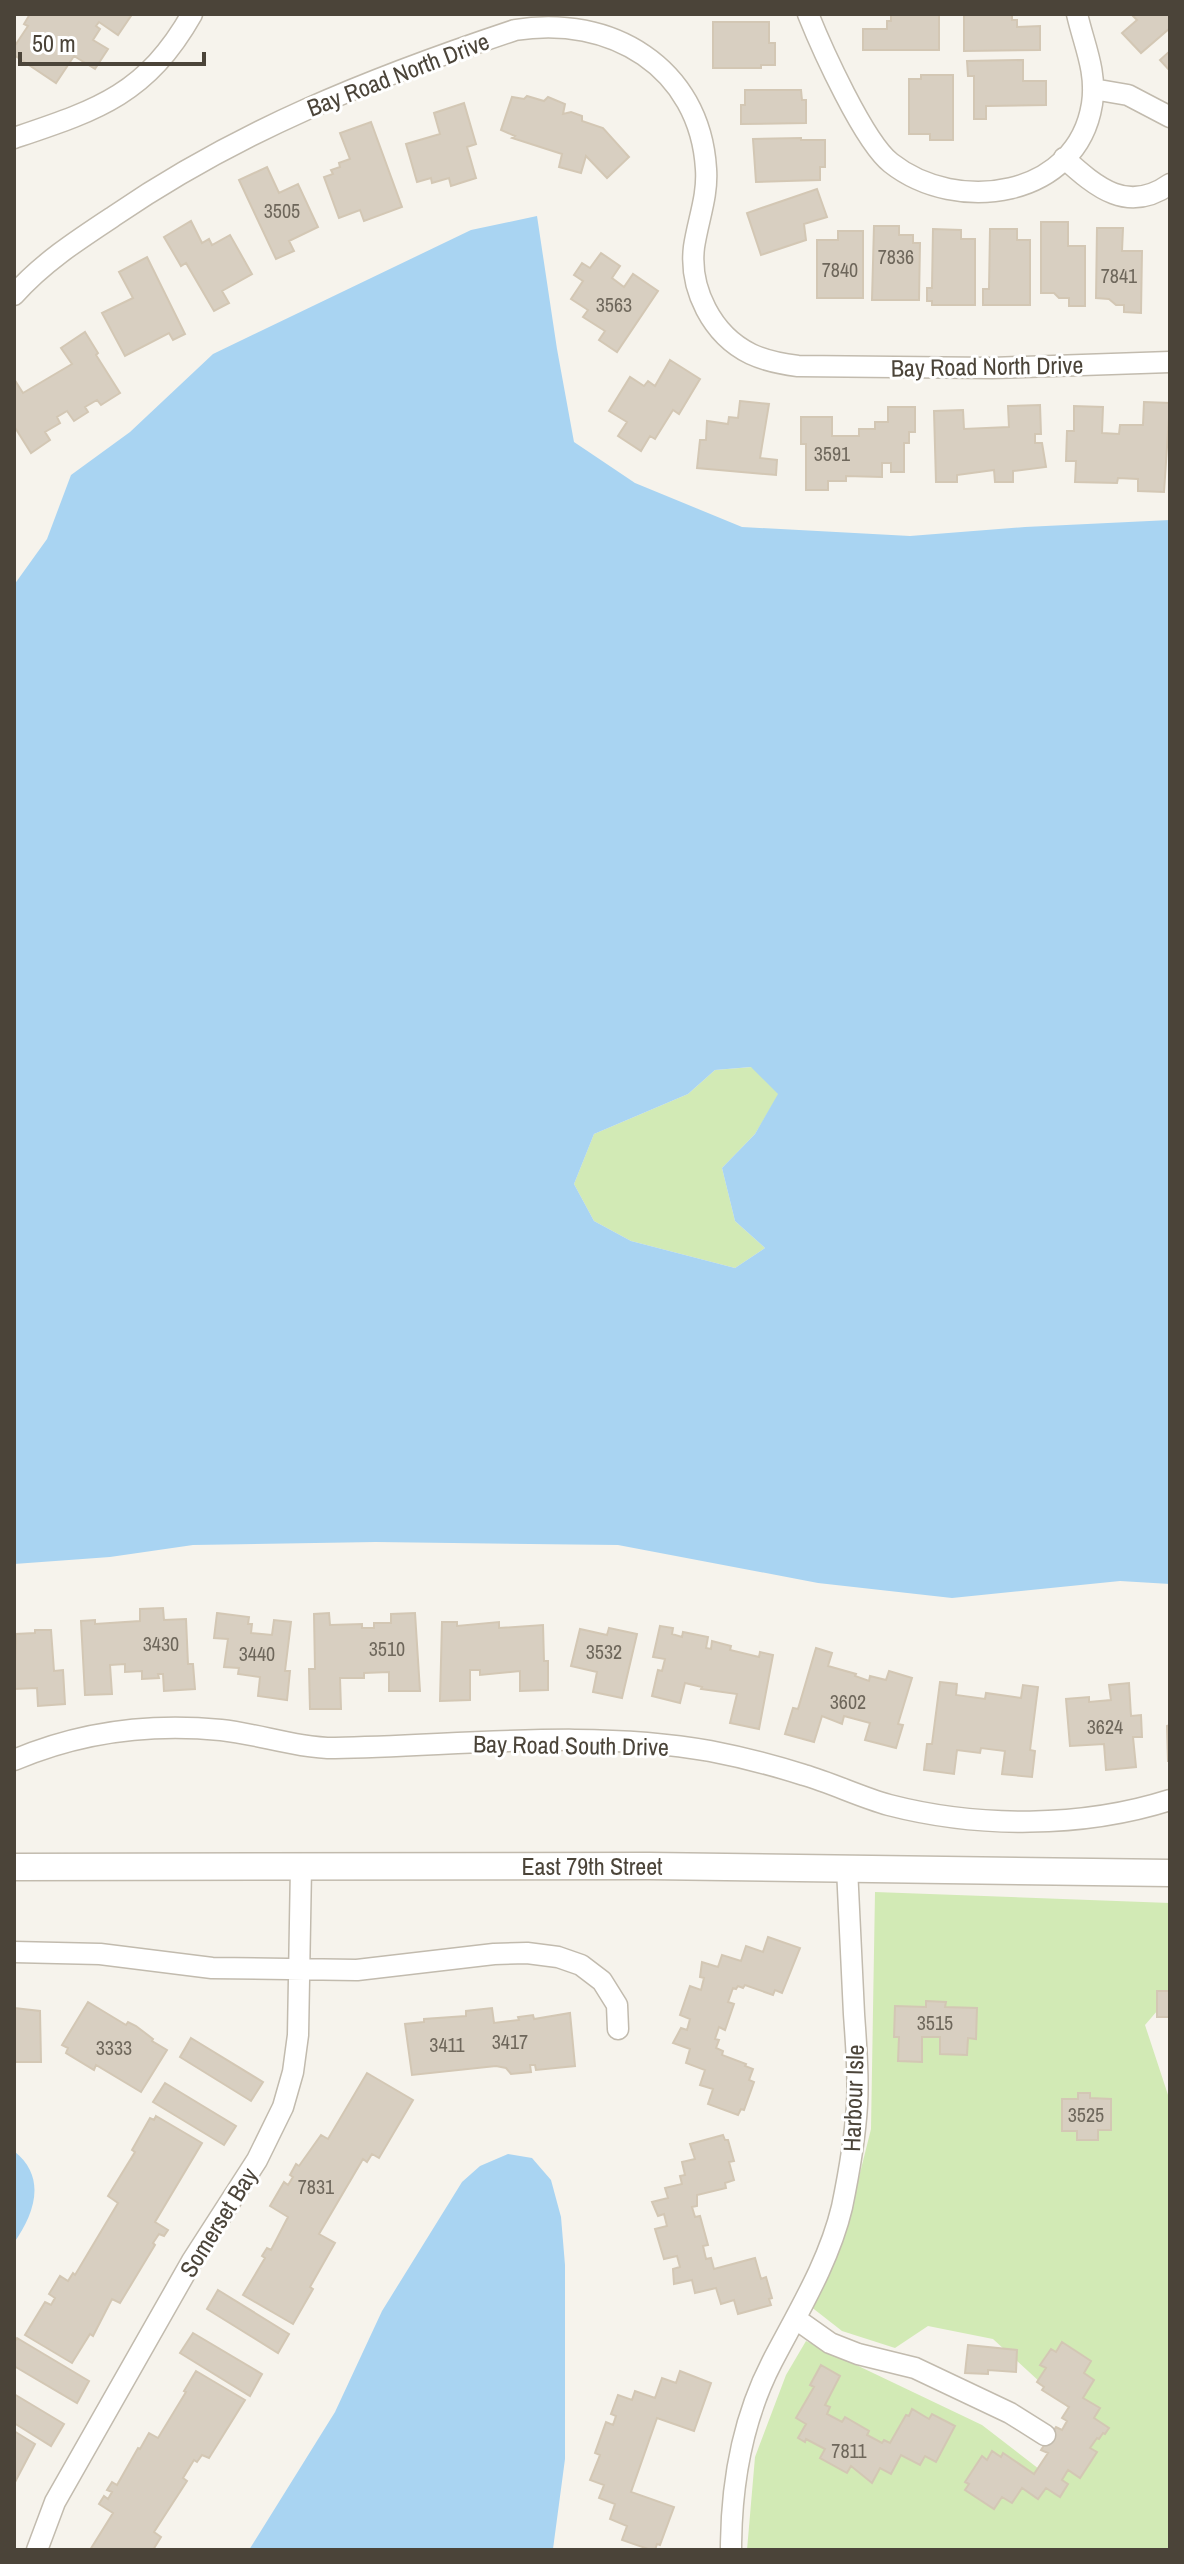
<svg xmlns="http://www.w3.org/2000/svg" width="1184" height="2564" font-family="'Archivo Narrow',sans-serif">
	<style>
		.green { fill: #d2eab5 }
		.water { fill: #a9d4f2; fill-rule: evenodd }
		.building { fill: #d8cfc1; stroke: #d3c7b4; stroke-width: 2 }
		.lines { fill: none; stroke-linecap: round; stroke-linejoin: round }
		.minor-casing { stroke: #c2bbae; stroke-width: 23 }
		.tertiary-casing { stroke: #c2bbae; stroke-width: 29 }
		.minor { stroke: #fff; stroke-width: 20 }
		.tertiary { stroke: #fff; stroke-width: 26 }
		.labels { text-anchor: middle; dominant-baseline: central; stroke-width: 6; stroke-linejoin: round; paint-order: stroke }
		.number-label { font-size: 20px; fill: #6e675b }
		.street-label { font-size: 24px; fill: #4b4439; stroke: #fff }
	</style>
	<rect width="100%" height="100%" fill="#f6f3ec"/>
	<path class="green" d="M752 1067 779 1094 755 1134 722 1168 735 1221 765 1248 735 1268 631 1241 594 1221 574 1184 594 1134 688 1094 715 1070Z
		M875 1892 1170 1903V1996L1145 2025 1170 2101V2550H747L755 2457 786 2375 806 2341 982 2425 1048 2476 1090 2428 993 2339 928 2326 895 2348 842 2331 810 2306 843 2241 871 2129Z"/>
	<path class="water" d="M537 216 557 349 574 442 635 483 742 527 910 536 1025 527 1170 520V1584L1120 1581 952 1598 818 1583 618 1545 376 1542 193 1545 110 1557 14 1564V585L47 539 71 475 130 432 213 354 471 230ZM751 1067 778 1094 755 1134 722 1168 735 1221 765 1248 735 1268 631 1241 594 1221 574 1184 594 1134 688 1094 715 1070Z
		M14 2151C47 2177 35 2213 14 2243Z
		M508 2154 532 2158 551 2180 561 2217 565 2265V2459L553 2549 249 2550 335 2412 382 2311 462 2182 480 2166Z"/>
	<path class="building" d="M30 14H127L131 16 118 35 99 22 96 26 100 29 93 40 108 49 95 69 74 56 56 83 14 55V47L28 26 24 24Z
		M891 14H939V50H863V29H887V21H891Z
		M964 14H1012V20H1017V27L1040 26V50L964 51Z
		M1131 14H1170V28L1141 53 1122 33 1137 20Z
		M713 22H769V43H775V65H761V68H713Z
		M1170 51V71L1160 60Z
		M1023 60V81H1046V105L986 106V119H974V76H968L967 61Z
		M921 75H953V140H930V134H909V79H921Z
		M745 90H801L802 100H806V123L741 124V105H745Z
		M527 96 544 101 548 97 565 104 563 114 571 112 582 116V121L603 128 629 157 607 178 586 156 581 173 559 167 562 154 512 138 515 136 501 130 512 97 524 99Z
		M464 103 476 144 467 147 476 178 451 186 449 178 432 183 431 178 417 182 406 144 440 134 434 113Z
		M371 122 402 207 364 221 360 210 339 218 324 177 333 174 331 170 340 167 339 163 350 159 340 133Z
		M801 138V140H825V167H820V180L756 182 753 139Z
		M267 167 279 193 298 184 318 227 289 241 294 251 276 259 239 180Z
		M817 189 827 217 804 224 806 240 761 255 747 213Z
		M191 221 202 243 209 239 212 245 230 235 252 274 222 291 229 303 214 311 186 263 181 266 164 237Z
		M1041 222H1068V246H1085V306H1069V298H1059L1054 293H1041Z
		M874 226H899V235H913V243H920L919 300H872Z
		M1097 228H1123L1122 251H1142L1141 313 1124 312V305H1116L1109 299 1096 298Z
		M933 229 961 230V239H975V305H932V301H927V288H932Z
		M990 229H1017V240H1030V305H983V289H989Z
		M838 231H863V298H817V240H838Z
		M601 253 620 266 612 278 624 287 633 274 658 291 617 352 599 340 605 331 583 317 588 310 571 299 583 281 574 275 582 263 590 268Z
		M147 257 185 334 173 340 169 333 125 356 102 313 133 298 119 272Z
		M85 332 98 353 96 355 120 393 101 405 97 400 85 407 88 412 74 421 67 411 57 417 60 423 45 432 50 440 31 453 14 426V379L23 393 72 364 61 348Z
		M670 360 700 379 679 414 673 410 655 439 650 436 641 451 618 436 627 422 609 411 630 377 644 386 648 381 655 386Z
		M740 401 769 404 760 458 777 460 776 475 697 468 700 440H706L707 421 728 424 729 417 738 418Z
		M1144 402 1170 403 1164 492 1138 491V479L1118 478 1117 483 1075 482 1076 461H1066L1067 431H1074V406L1103 407 1102 433 1119 434 1120 425H1143Z
		M1040 405 1041 434H1035V443H1042L1046 467 1013 471V482H995L994 470 957 475V482H936L934 411 963 410 964 429 1009 427 1008 406Z
		M888 407H915V432H909V443H904V472H891V463H882V477L846 476V481H828V490H806V444H801V417H832V436H859V429H875V422H888Z
		M163 1608 164 1620 186 1619 188 1664H193L195 1689 164 1691 163 1674H158L159 1678 142 1679V1671L125 1672V1664L110 1665 112 1694 85 1695 81 1621 95 1620V1624L140 1621V1609Z
		M217 1613 249 1617 248 1624H252L251 1633 272 1635 274 1620 291 1622 285 1671H290L287 1700 258 1696 260 1677 238 1674 239 1668 224 1667 228 1639 214 1638Z
		M329 1613 330 1625 362 1624V1628H374V1623H391V1614L415 1613 420 1691H389V1672L364 1673V1678H340L341 1709H310L309 1669H315L314 1614Z
		M442 1622H457V1626L499 1622V1628L543 1625 544 1661H548V1690L520 1691V1671L480 1675V1670H470V1700L440 1701Z
		M660 1626 673 1628 672 1634 682 1637 683 1632 708 1637 706 1648 711 1649 712 1641 731 1646 730 1650 759 1657 760 1652 773 1655 759 1729 730 1723 737 1694 701 1689 702 1687 685 1683 680 1703 652 1696 658 1670 662 1671 665 1659 653 1657Z
		M609 1628 637 1634 622 1698 593 1692 597 1672 571 1666 580 1629 607 1635Z
		M35 1630H51L54 1671 63 1670 65 1704 38 1706 37 1688 14 1689 16 1634 35 1633Z
		M816 1648 832 1653 828 1666 856 1674 855 1676 869 1681 870 1676 886 1680 889 1671 912 1678 898 1724 903 1725 896 1748 865 1740 870 1723 844 1716 842 1724 822 1716 814 1742 785 1734 793 1708 798 1709Z
		M940 1682 957 1684 956 1695 985 1699 986 1693 1021 1698 1023 1685 1038 1687 1030 1750 1035 1751 1032 1777 1002 1774 1005 1751 981 1748 980 1753 957 1750 954 1774 924 1770 927 1744H932Z
		M1129 1683 1131 1716 1141 1715 1142 1737H1133L1136 1767 1106 1770 1104 1744 1070 1746 1066 1699 1089 1697V1702L1111 1700 1109 1685Z
		M1170 1725V1761H1168L1167 1726Z
		M768 1937 800 1948 782 1993 775 1990 773 1995 745 1985 743 1988 738 1986 736 1989 733 1988 728 2002 734 2004 725 2030 719 2027 715 2039 719 2040 716 2048 723 2051 722 2055 746 2064 745 2066 753 2069 749 2080 754 2082 744 2110 741 2109 738 2115 708 2104 713 2089 700 2085 705 2070 686 2063 690 2049 673 2043 681 2028 687 2030 690 2019 680 2015 690 1986 701 1990 704 1978 700 1977 702 1962 718 1967 722 1955 741 1961 746 1946 763 1952Z
		M1157 1991H1170V2017H1157Z
		M926 2001 946 2002 945 2007 977 2008 976 2039 968 2038 967 2055 940 2054V2037H922V2062L898 2061 899 2037H894L895 2006 926 2007Z
		M88 2002 126 2025 128 2022 136 2026 153 2039 152 2041 167 2050 141 2092 96 2065 94 2070 66 2053 68 2048 62 2045Z
		M14 2008 40 2011 41 2062H14Z
		M492 2008 494 2023 519 2020 518 2017 533 2015 534 2019 570 2013 575 2066 536 2070 535 2065H530L531 2072 511 2074 506 2068 496 2066 412 2075 405 2024 424 2022V2019L466 2016V2011Z
		M191 2038 263 2082 251 2101 180 2057Z
		M367 2073 413 2100 379 2158 372 2154 367 2162 363 2159 319 2234 335 2243 310 2287 313 2289 293 2324 243 2295 265 2258 262 2256 267 2248 271 2250 288 2217 270 2206 284 2182 288 2185 293 2177 290 2175 296 2164 299 2166 321 2135 328 2139Z
		M165 2083 236 2126 224 2145 153 2102Z
		M1078 2093H1090V2098L1111 2099V2130H1098V2140H1077V2131H1062V2099H1078Z
		M156 2116 202 2143 155 2222 168 2230 164 2236 159 2234 153 2243 155 2245 120 2303 112 2299 93 2336 90 2334 72 2363 25 2335 45 2302 51 2305 55 2298 49 2294 60 2276 68 2281 73 2273 75 2275 118 2203 108 2196 135 2152 132 2150 150 2118 154 2120Z
		M723 2135 725 2140H728L734 2161 729 2162 734 2180 725 2183 726 2188 697 2195V2206L692 2207 695 2217 700 2216 708 2245 703 2246 706 2259 711 2258 714 2269 755 2258 761 2279 766 2277 772 2298 769 2299 771 2305 738 2314 734 2300 721 2304 716 2288 695 2293 692 2280 674 2284 673 2269 680 2267 677 2256 664 2259 655 2229 667 2226 664 2214 658 2216 652 2202 668 2198 665 2188 682 2184 680 2176 685 2175 682 2162 695 2159 690 2144Z
		M218 2290 289 2334 278 2353 207 2309Z
		M193 2333 262 2374 250 2396 180 2353Z
		M17 2338 89 2381 77 2403 14 2366V2343Z
		M1062 2342 1091 2361 1084 2373 1094 2380 1083 2398 1100 2408 1094 2418 1109 2428 1105 2434 1103 2433 1099 2439 1097 2438 1090 2448 1097 2452 1080 2478 1068 2470 1062 2480 1068 2484 1060 2497 1046 2488 1038 2499 1022 2488 1012 2503 1002 2497 994 2509 965 2490 969 2484 965 2482 982 2456 987 2460 992 2451 1001 2457 1003 2453 1034 2474 1048 2453 1041 2450 1056 2427 1062 2430 1067 2421 1062 2418 1069 2407 1042 2390 1044 2387 1037 2382 1046 2368 1040 2365 1051 2349 1056 2352Z
		M968 2345 1017 2350 1016 2372 988 2370V2374L965 2373Z
		M821 2365 840 2376 825 2405 830 2407 827 2414 842 2422 845 2417 869 2431 867 2435 882 2443 884 2440 890 2443 906 2415 909 2416 912 2409 929 2419 932 2414 955 2426 936 2462 925 2456 920 2465 901 2455 891 2474 880 2468 872 2483 851 2466 847 2473 820 2458 825 2449 806 2439 805 2442 798 2438 806 2424 796 2418 814 2387 810 2385Z
		M196 2371 245 2400 209 2458 202 2455 197 2462 194 2460 183 2478 187 2481 154 2532 161 2537 153 2550H90L113 2513 99 2504 104 2496 108 2499 112 2492 107 2490 112 2482 117 2485 138 2448 140 2449 149 2433 158 2438 186 2392 184 2391Z
		M680 2371 711 2383 694 2431 657 2418 631 2492 674 2507 660 2545 657 2544 655 2550H651L622 2540 627 2526 610 2519 615 2504 599 2498 604 2485 590 2480 600 2455 595 2453 606 2422 613 2425 616 2416 611 2414 618 2395 632 2400 635 2391 655 2398 662 2378 676 2383Z
		M14 2394 64 2424 51 2446 14 2423Z
		M14 2431 35 2444 14 2484Z"/>
	<g class="lines">
		<defs>
			<path id="minor" d="M808 14C822 49 864 142 891 163 957 215 1077 198 1092 104 1097 71 1084 45 1077 14
				M1093 89 1128 95 1170 117
				M14 138C97 110 146 95 192 14
				M1064 158C1097 188 1128 214 1170 184
				M14 295C42 263 79 239 114 216 240 130 371 78 515 30 610 14 700 67 706 169 708 196 698 220 694 247 689 289 712 335 751 354 766 361 782 364 798 366L992 368 1170 362
				M14 1760C80 1732 150 1723 221 1730 259 1734 297 1748 335 1748 458 1746 588 1729 710 1751 741 1757 773 1765 804 1775 832 1783 860 1797 889 1805 978 1828 1082 1828 1170 1800
				M14 1952 100 1954 212 1968 357 1970 494 1954 527 1953 558 1957 581 1965 602 1981 617 2005 618 2029
				M796 2319 830 2343 858 2354 915 2368 1010 2413 1045 2435
				M37 2550 55 2502 192 2261 257 2160 283 2107 293 2072 298 2035 301 1867
				M731 2550C731 2485 742 2420 772 2362 798 2312 829 2262 842 2207 849 2173 855 2140 857 2105 859 2075 856 2044 854 2014 852 1965 849 1917 847 1868"/>
			<path id="tertiary" d="M14 1867 649 1866 1170 1873"/>
		</defs>
		<use href="#minor" class="minor-casing"/>
		<use href="#tertiary" class="tertiary-casing"/>
		<use href="#minor" class="minor"/>
		<use href="#tertiary" class="tertiary"/>
	</g>
	<g class="labels">
		<g class="number-label">
			<text x="282" y="210">3505</text>
			<text x="896" y="256">7836</text>
			<text x="840" y="269">7840</text>
			<text x="1119" y="275">7841</text>
			<text x="614" y="304">3563</text>
			<text x="832" y="453">3591</text>
			<text x="161" y="1643">3430</text>
			<text x="387" y="1648">3510</text>
			<text x="604" y="1651">3532</text>
			<text x="257" y="1653">3440</text>
			<text x="848" y="1701">3602</text>
			<text x="1105" y="1726">3624</text>
			<text x="935" y="2022">3515</text>
			<text x="510" y="2041">3417</text>
			<text x="447" y="2044">3411</text>
			<text x="114" y="2047">3333</text>
			<text x="1086" y="2114">3525</text>
			<text x="316" y="2186">7831</text>
			<text x="849" y="2450">7811</text>
		</g>
		<g class="street-label">
			<text transform="translate(398 74) rotate(-21)">Bay Road North Drive</text>
			<text transform="translate(987 366) rotate(-1)">Bay Road North Drive</text>
			<text transform="translate(571 1745) rotate(1)">Bay Road South Drive</text>
			<text x="592" y="1866">East 79th Street</text>
			<text transform="translate(853 2098) rotate(-88)">Harbour Isle</text>
			<text transform="translate(218 2222) rotate(-58)">Somerset Bay</text>
		</g>
	</g>
	<rect width="1184" height="2564" fill="none" stroke="#4b4439" stroke-width="32"/>
	<path d="M20 52v12h184v-12" fill="none" stroke="#4b4439" stroke-width="4"/>
	<text x="32" y="52" font-size="24" fill="#4b4439" stroke="#ffffff" stroke-width="6" paint-order="stroke">50 m</text>
</svg>
